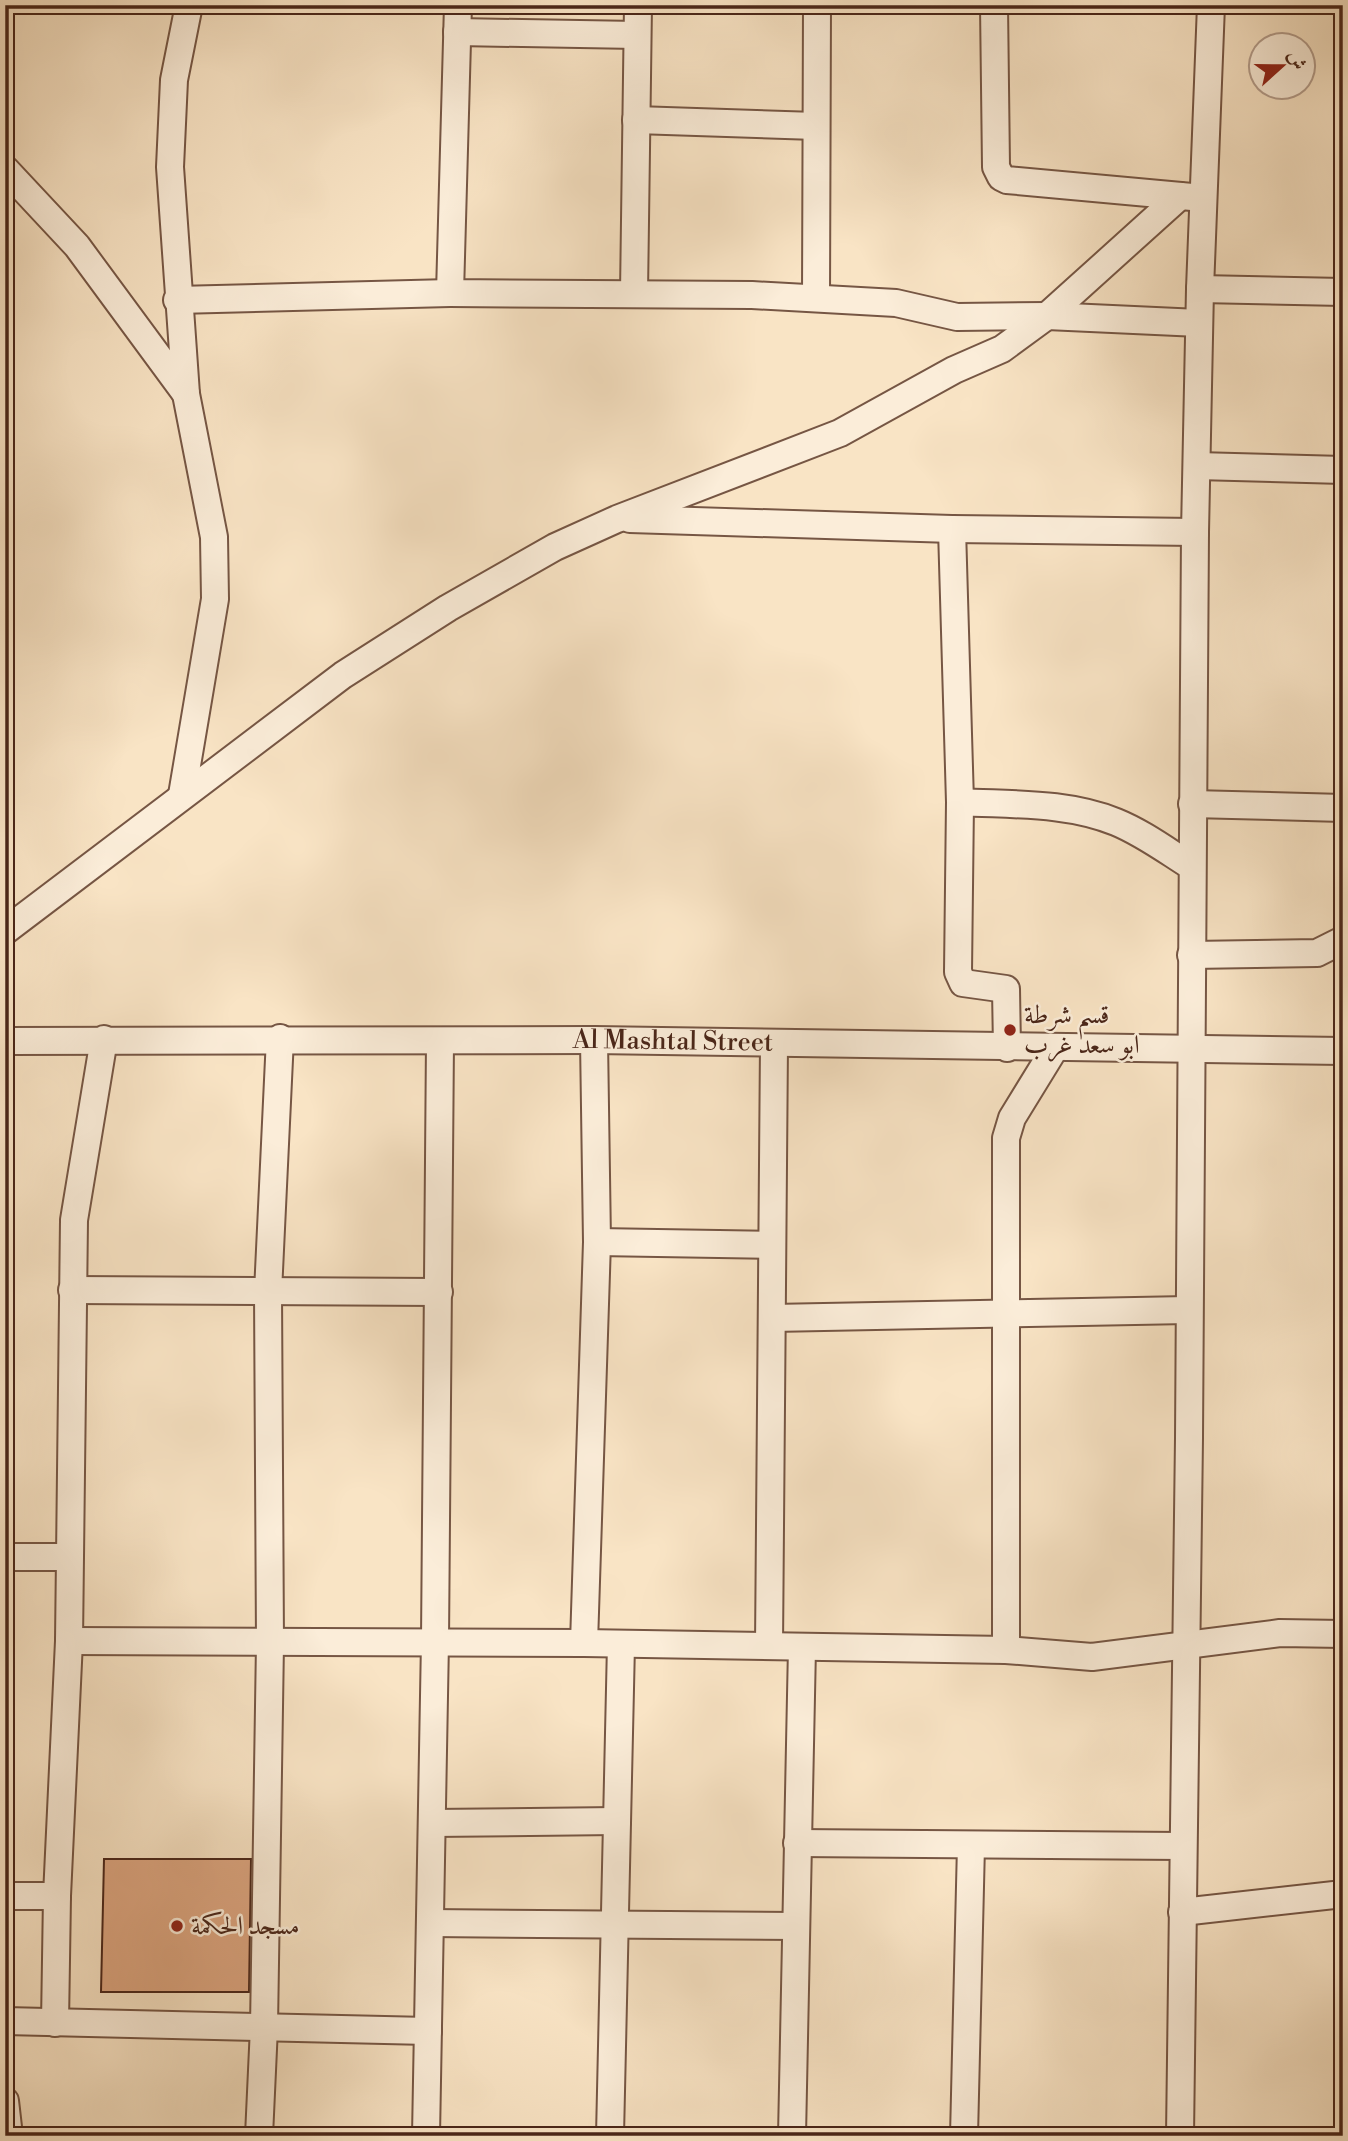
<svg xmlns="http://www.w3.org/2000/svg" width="1348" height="2141" font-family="'Libre Bodoni',Amiri,serif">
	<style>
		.building { fill: #dca580; stroke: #4a2619; stroke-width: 2 }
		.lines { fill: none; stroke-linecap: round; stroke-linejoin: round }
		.minor-casing { stroke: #765644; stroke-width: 30 }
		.minor { stroke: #fbedd9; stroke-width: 26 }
		.poi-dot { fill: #8f2418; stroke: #fbedd9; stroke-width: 2.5 }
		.labels { text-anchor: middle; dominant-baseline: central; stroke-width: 5; stroke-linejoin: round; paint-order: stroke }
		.poi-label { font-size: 26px; fill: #4a2619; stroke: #fbedd9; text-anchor: start }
		.street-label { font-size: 26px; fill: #4a2619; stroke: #fbedd9 }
	</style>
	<rect width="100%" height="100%" fill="#f9e4c5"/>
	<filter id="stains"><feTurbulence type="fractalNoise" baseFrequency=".00286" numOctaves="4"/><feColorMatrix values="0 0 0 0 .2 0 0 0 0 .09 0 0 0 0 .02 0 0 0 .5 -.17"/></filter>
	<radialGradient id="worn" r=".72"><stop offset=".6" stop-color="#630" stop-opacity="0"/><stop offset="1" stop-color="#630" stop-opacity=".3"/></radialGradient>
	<path class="building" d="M104 1859H251L249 1992H101Z"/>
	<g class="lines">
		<defs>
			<g id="minor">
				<path d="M458 5 450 293 752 295 896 303 957 317 1047 316 1199 323"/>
				<path d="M994 5 996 167 1001 177 1007 180 1192 197"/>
				<path d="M457 32 637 35"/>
				<path d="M636 120 816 126"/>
				<path d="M5 169 77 246 186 394"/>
				<path d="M1200 289 1343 292"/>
				<path d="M634 293 638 5"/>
				<path d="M816 298 817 5"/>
				<path d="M177 300 450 293"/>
				<path d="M1197 466 1343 470"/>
				<path d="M630 519 952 529 1195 532"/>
				<path d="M952 529 960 802 958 972 963 983 1006 989 1007 1048"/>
				<path d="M182 795 215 599 214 537 186 394 170 167 174 80 189 5"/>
				<path d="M960 802C1012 805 1067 802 1116 822 1143 833 1167 851 1191 866"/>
				<path d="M1192 804 1343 808"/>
				<path d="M5 931 343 675 448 608 555 547 617 519 840 433 954 370 1002 349 1047 316 1180 196"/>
				<path d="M1191 955 1317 953 1343 940"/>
				<path id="s1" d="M5 1041 594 1040 1343 1051"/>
				<path d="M597 1242 772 1245"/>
				<path d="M72 1290 439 1292"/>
				<path d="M772 1318 1188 1310"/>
				<path d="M5 1557H69"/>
				<path d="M69 1641 584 1643 1006 1650 1092 1657 1280 1633 1343 1634"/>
				<path d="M584 1643 597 1242 594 1040"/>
				<path d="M769 1646 774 1044"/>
				<path d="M1006 1650V1138L1012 1118 1055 1048"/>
				<path d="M432 1823 617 1821"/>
				<path d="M797 1843 1183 1846"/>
				<path d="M5 1896H57"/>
				<path d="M1182 1912 1343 1894"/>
				<path d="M430 1923 796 1926"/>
				<path d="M5 2021 428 2031"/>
				<path d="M55 2023 57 1896 69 1641 74 1220 104 1039"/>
				<path d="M5 2101 9 2136"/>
				<path d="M259 2136 264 2027 270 1643 268 1292 280 1038"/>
				<path d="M426 2136 435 1641 440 1041"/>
				<path d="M610 2136 621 1644"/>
				<path d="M792 2136 802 1647"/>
				<path d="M964 2136 971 1845"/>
				<path d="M1180 2136 1189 1438 1195 532 1200 289 1211 5"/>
			</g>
		</defs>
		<use href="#minor" class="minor-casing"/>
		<use href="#minor" class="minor"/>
	</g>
	<g class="poi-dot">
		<circle cx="1010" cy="1030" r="7"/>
		<circle cx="177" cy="1926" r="7"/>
	</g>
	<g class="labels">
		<g class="poi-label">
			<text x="1024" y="1015">قسم شرطة<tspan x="1024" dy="30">ابو سعد غرب</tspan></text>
			<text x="191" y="1926">مسجد الحكمة</text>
		</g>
		<g class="street-label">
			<text stroke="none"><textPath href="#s1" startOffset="668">Al Mashtal Street</textPath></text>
		</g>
	</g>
	<rect width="1348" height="2141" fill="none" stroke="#f9e4c5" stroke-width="28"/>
	<rect x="7" y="7" width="1334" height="2127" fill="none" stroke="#4a2619" stroke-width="3.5"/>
	<rect x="14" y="14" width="1320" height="2113" fill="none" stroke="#4a2619" stroke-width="2"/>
	<g transform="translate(1282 66) rotate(69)"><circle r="33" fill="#fbedd9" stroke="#b49d8c" stroke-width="2"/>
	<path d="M0-5L12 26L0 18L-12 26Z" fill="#8f2418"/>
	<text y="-10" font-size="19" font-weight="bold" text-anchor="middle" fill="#4a2619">ش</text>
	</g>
	<rect width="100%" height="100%" filter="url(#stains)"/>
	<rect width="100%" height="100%" fill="url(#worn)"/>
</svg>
